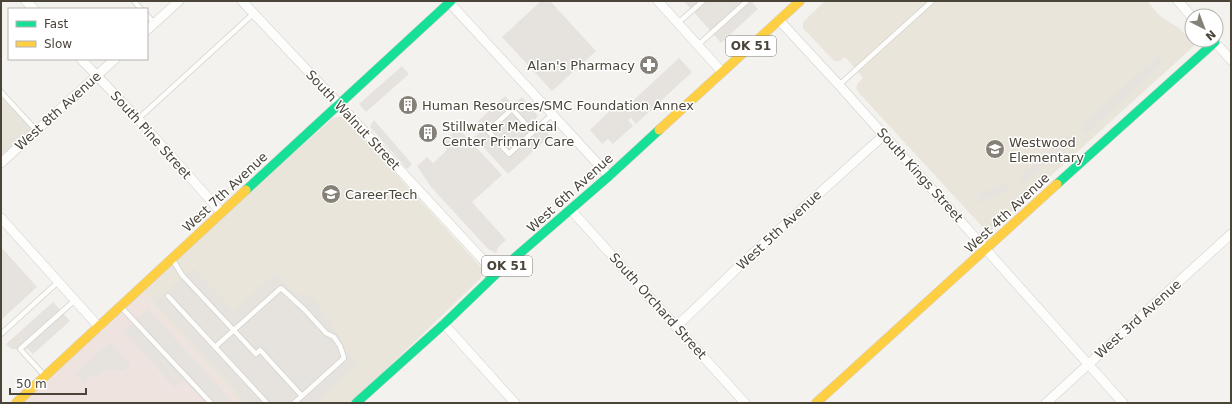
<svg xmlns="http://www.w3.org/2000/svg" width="1232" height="404" font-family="'DejaVu Sans',sans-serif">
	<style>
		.residential { fill: #e7e4dc }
		.education { fill: #eae5da }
		.medical { fill: #eee3df }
		.parking { fill: #e6e3df }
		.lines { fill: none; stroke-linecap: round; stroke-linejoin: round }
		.lane-casing { stroke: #d2d0cb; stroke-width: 6 }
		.street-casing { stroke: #d2d0cb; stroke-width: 10 }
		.fast-casing { stroke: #d3cfc5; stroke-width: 10 }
		.slow-casing { stroke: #d3cfc5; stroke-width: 10 }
		.lane { stroke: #fdfdfc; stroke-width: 4.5 }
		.street { stroke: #fdfdfc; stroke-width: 9 }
		.fast { stroke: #16e098; stroke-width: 9 }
		.slow { stroke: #ffcf43; stroke-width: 9 }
		.labels { text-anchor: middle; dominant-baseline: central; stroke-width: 3; stroke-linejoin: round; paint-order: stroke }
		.shield { fill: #fff; stroke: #817c74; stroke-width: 1 }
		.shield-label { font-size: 12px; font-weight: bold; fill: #4b4439 }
		.poi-label { font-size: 13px; fill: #4b4439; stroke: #fff; text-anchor: start }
		.street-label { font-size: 13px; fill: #4b4439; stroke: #fff }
	</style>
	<rect width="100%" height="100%" fill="#f4f2ee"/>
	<path class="residential" d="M1 92 36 130 1 163Z"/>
	<path class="education" d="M825 1H1147L1160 16 1179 28 1195 45 988 233 859 93 856 88 858 83 863 78 845 57 840 61H834L803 28V22Z
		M337 117H342L347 121 481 267 483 273 481 278 351 403H241L140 290 333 118Z"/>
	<path class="medical" d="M140 290 241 403H16Z"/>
	<path class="parking" d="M541 1H550L596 51 552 91 502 37Z
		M684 1H753V4L758 9 721 43Z
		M1160 54 1161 65 1084 135V122Z
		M679 58 692 72 636 124 631 118 628 120 633 126 613 144 608 139 602 144 590 130 618 103 624 109Z
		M402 66 409 74 366 112 359 104Z
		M505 96 513 105 522 97 538 116 533 122 534 123 536 121 550 136 508 174 474 137 481 131 474 125Z
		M374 120 412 164 407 169 370 127Z
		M458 128 502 175 472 202 506 240 499 246 496 253 488 249 431 187 417 166 427 157 433 163 447 150 442 143Z
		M1072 133 1070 145 1021 184V174Z
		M1012 180 1007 191 976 203 978 194Z
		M1 247 37 287 1 320Z
		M193 268 234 311 275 273 293 293 305 295 311 297 316 302 341 340 345 350 357 364 315 403H247L155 302Z
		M53 302 70 321 33 354 28 349H11L6 344Z
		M148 309 234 403H205L184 380 175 388 123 331Z
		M110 342 131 365 124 371 106 370 100 375 91 376 84 383 75 374Z"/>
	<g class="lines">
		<defs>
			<path id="lane" d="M134 1 141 9
				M147 15 154 23
				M678 23 703 1
				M698 45 747 1
				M839 85 932 1
				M1 92 36 130
				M138 119 253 14
				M533 132 512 109 488 131 509 154 547 119 553 114
				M173 260 182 275 256 354 260 350 302 396 294 403
				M168 296 267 403
				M122 308 211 403
				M1 334 58 282
				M215 347 281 288 305 310 326 333 334 337 340 346 344 358 302 396
				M44 375 20 349 75 300"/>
			<path id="street" d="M26 1 34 9
				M242 1 340 105 496 274
				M448 1 609 176
				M658 1 722 72
				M1178 1 1192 17
				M779 20 839 85 1123 403
				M147 30 179 1
				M1213 40 1231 60
				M81 59 138 119 221 212
				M1 163 115 59
				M571 210 745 403
				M1 218 99 327
				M444 324 515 403
				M676 327 751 255 884 135
				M1046 403 1231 234"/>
			<path id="fast" d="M1057 184 1215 42
				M246 190 451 1
				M356 403 444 324 496 274 609 176 659 130"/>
			<path id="slow" d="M659 130 800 1
				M16 403 246 190
				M816 403 1057 184"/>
		</defs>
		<use href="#lane" class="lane-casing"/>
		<use href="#street" class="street-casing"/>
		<use href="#fast" class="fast-casing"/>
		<use href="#slow" class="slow-casing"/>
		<use href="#lane" class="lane"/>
		<use href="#street" class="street"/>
		<use href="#fast" class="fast"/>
		<use href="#slow" class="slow"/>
	</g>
	<defs>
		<symbol id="pharmacy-disc" viewBox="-11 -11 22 22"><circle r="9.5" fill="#868178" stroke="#fff"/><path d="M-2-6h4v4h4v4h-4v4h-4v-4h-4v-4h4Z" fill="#fff"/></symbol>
		<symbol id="building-disc" viewBox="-11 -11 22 22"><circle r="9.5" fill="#868178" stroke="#fff"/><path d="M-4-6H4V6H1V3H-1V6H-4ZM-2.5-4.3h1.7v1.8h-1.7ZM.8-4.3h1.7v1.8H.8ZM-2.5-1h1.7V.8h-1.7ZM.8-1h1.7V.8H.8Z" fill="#fff"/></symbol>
		<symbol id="school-disc" viewBox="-11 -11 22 22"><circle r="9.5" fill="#868178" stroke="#fff"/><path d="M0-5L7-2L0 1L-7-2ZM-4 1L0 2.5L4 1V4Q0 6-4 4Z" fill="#fff"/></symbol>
	</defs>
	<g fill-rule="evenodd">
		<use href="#pharmacy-disc" x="638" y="54" width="22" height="22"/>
		<use href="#building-disc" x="397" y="94" width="22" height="22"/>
		<use href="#building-disc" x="417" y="122" width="22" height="22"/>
		<use href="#school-disc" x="984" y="138" width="22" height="22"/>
		<use href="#school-disc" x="320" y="183" width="22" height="22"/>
	</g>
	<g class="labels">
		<g class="shield">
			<rect x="726" y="36" width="50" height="20" rx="3"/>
			<rect x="482" y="256" width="50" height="20" rx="3"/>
		</g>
		<g class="shield-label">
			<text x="751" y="46">OK 51</text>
			<text x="507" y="266">OK 51</text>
		</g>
		<g class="poi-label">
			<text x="635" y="65" text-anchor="end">Alan's Pharmacy</text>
			<text x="422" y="105">Human Resources/SMC Foundation Annex</text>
			<text x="442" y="126">Stillwater Medical<tspan x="442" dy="15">Center Primary Care</tspan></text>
			<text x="1009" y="142">Westwood<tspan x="1009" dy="15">Elementary</tspan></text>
			<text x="345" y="194">CareerTech</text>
		</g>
		<g class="street-label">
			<text transform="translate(58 111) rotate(-42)">West 8th Avenue</text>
			<text transform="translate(353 120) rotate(47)">South Walnut Street</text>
			<text transform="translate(151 135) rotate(48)">South Pine Street</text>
			<text transform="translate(920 175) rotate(48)">South Kings Street</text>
			<text transform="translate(225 192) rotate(-43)">West 7th Avenue</text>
			<text transform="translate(570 193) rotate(-42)">West 6th Avenue</text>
			<text transform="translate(1007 213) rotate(-43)">West 4th Avenue</text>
			<text transform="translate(779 230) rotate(-43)">West 5th Avenue</text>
			<text transform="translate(658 306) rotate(48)">South Orchard Street</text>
			<text transform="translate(1138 319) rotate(-42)">West 3rd Avenue</text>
		</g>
	</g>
	<rect width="1232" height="404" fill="none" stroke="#4b4439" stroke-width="4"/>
	<rect x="8" y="8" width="140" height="52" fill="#ffffff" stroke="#b7b4b0"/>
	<rect x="16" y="21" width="20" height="6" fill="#16e098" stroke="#b7b4b0"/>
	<text x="44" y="28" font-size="12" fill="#4b4439">Fast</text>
	<rect x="16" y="41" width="20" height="6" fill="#ffcf43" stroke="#b7b4b0"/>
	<text x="44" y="48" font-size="12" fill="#4b4439">Slow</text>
	<g transform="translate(1204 28) rotate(138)"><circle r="19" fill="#ffffff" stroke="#b7b4b0"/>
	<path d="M0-3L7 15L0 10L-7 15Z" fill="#868178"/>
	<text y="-6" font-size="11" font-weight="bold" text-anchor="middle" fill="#4b4439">N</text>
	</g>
	<path d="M10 388v6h76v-6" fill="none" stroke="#4b4439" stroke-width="2"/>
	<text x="16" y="388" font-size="12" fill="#4b4439" stroke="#ffffff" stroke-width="3" paint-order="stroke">50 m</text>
</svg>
